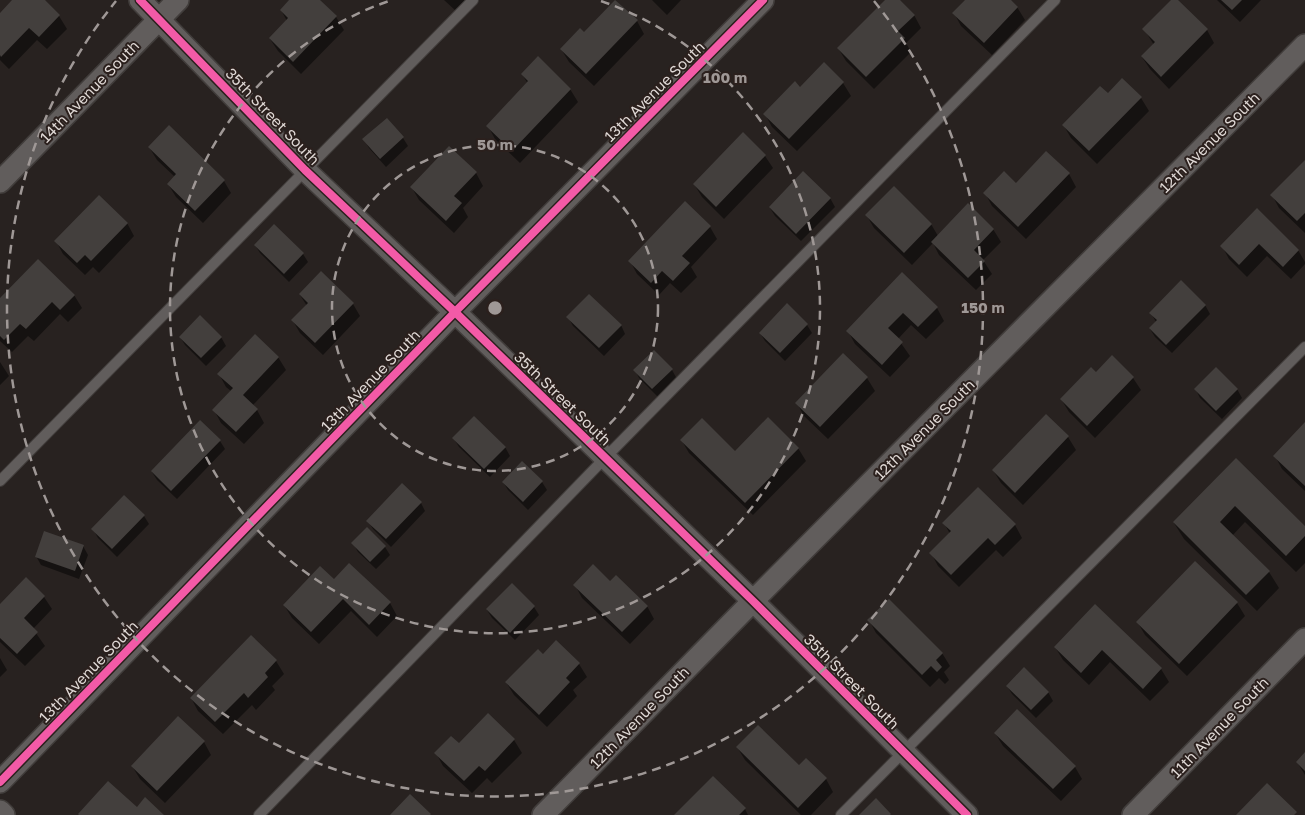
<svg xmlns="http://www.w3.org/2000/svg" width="1305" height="815" font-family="'Golos Text',sans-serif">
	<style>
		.shadow { fill: #0007 }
		.building { fill: #433f3d }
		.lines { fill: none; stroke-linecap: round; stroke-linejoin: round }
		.lane-casing { stroke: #413d3b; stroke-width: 12 }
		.street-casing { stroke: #413d3b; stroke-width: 24 }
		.lane { stroke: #615d5c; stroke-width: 10 }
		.street { stroke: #615d5c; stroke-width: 21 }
		.cycleway-casing { stroke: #2b201d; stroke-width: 11 }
		.cycleway { stroke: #f35aa7; stroke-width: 8 }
		.ring { fill: none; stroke: #9f9896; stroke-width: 2.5; stroke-dasharray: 9 6 }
		.labels { text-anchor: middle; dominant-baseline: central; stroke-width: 4; stroke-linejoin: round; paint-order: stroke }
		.street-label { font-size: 15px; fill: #dfd8d5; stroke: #2b201d }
		.centre { fill: #9f9896; stroke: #2b201d; stroke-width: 2.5 }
		.ring-label { font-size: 15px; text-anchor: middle; font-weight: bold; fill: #9f9896; stroke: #2b201d; stroke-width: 4; stroke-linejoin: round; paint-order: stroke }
	</style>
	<rect width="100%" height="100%" fill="#282220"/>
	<path class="shadow" d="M14 0H43L59 16 67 29 47 49 37 40 9 69 0 60V15Z
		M291 0H318L336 17 344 30 301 74 278 51 270 39 287 21 281 10Z
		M444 0H467L456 11Z
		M652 0H681L667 15Z
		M887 0H898L914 15 921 28 906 43 911 52 874 89 846 61 838 48Z
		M966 0H1009L1017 7 1025 20 992 55 961 26 954 13Z
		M1173 0H1176L1207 30 1214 43 1169 89 1150 69 1142 57 1154 45 1144 29Z
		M1217 0H1261L1240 22Z
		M637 21 644 34 594 86 569 62 561 49 584 34Z
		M824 64 843 83 851 96 797 151 772 127 765 114 800 89Z
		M522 74 570 89 578 102 520 163 495 139 488 126 528 84Z
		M1108 95 1141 98 1149 111 1097 164 1071 138 1064 126Z
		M387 120 403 138 408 146 386 167 369 148 364 140Z
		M743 134 765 156 773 168 724 219 702 197 694 184Z
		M149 147 224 181 231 193 203 223 176 197 168 184 175 177 157 160Z
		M449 148 476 173 483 186 463 208 468 217 454 233 419 200 412 188Z
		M1305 161V233L1279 208 1272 195Z
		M1069 174 1076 187 1026 239 992 206 985 193Z
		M830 198 835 207 801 241 775 216 770 208Z
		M1257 210 1298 250 1305 262V264L1291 279 1267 256 1247 277 1229 259 1222 246Z
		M867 216 931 224 938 236 993 229 1001 242 983 260 992 274 976 290 939 255 933 243 912 265 874 228Z
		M127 223 134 236 99 273 93 267 85 275 63 254 56 241Z
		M710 227 717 239 691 267 697 277 681 293 670 283 659 295 637 274 630 261Z
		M255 245 303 254 308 262 289 282 260 253Z
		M902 274 937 308 944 321 926 339 911 325 898 339 910 356 890 377 855 344 848 331Z
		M74 295 82 308 68 322 60 314 34 341 28 336 12 352 0 341V300Z
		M300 295 353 304 360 316 323 355 300 333 293 321 307 306Z
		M1205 305 1210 314 1172 353 1155 337 1150 329 1156 322 1151 313Z
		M568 317 621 325 625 334 604 356 573 326Z
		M807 325 812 333 785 361 765 341 760 333Z
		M180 337H221L226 346 206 366 185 345Z
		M654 351 672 370 677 379 658 397 639 378 635 370Z
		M843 355 867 378 875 391 828 439 804 416 797 403Z
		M278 357 286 370 252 406 257 410 264 423 244 444 221 423 214 410 231 391 226 387 219 374Z
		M0 362 9 376 0 385Z
		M1096 373 1133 378 1141 390 1095 438 1069 412 1061 399Z
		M1237 389 1242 398 1222 419 1200 398 1196 390Z
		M1046 416 1068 437 1076 450 1023 505 1001 483 993 470Z
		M1305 424V491L1282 469 1275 456Z
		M454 439 505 447 510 456 490 477 459 447Z
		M220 441 225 449 177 499 157 480 152 472Z
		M682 441 735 452 798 448 806 461 753 515 689 453Z
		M1236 460 1305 528V563L1296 572 1245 522 1232 536 1269 572 1279 588 1257 611 1184 539 1174 523Z
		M503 482H542L547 490 528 510 508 490Z
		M421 503 425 511 391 547 373 529 368 521Z
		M144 516 149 524 117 557 98 538 93 529Z
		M944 523 1015 525 1022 538 1003 557 996 550 959 587 938 566 931 553 950 534Z
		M353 543 385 547 390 555 376 569 358 552Z
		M83 546 88 555 79 579 41 565 36 556Z
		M334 580 390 603 397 616 377 637 351 611 319 644 292 618 284 605Z
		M610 582 647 606 654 619 630 644 582 598 575 585Z
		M512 584 534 607 539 615 515 640 492 618 487 610Z
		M44 597 52 609 33 629 45 646 25 666 0 642V606Z
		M1237 603 1245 616 1187 676 1145 635 1138 623Z
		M1095 606 1161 669 1169 682 1150 701 1110 662 1089 685 1063 660 1055 647Z
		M869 620 942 653 950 666 944 672 949 680 945 684 939 678 930 687 876 633Z
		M251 637 276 661 284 674 272 686 275 690 256 710 252 705 223 734 198 711 191 698Z
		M556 642 579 664 587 677 573 690 577 696 547 727 514 695 506 682 543 656Z
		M0 658 7 670 0 677Z
		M1007 686 1048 692 1053 701 1036 718 1012 694Z
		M488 715 514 740 522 753 492 783 487 778 472 793 443 766 436 753 459 745Z
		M995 733 1075 767 1082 779 1061 801 1003 746Z
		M204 742 211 755 165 803 140 779 132 766Z
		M737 747 800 767 806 760 826 779 833 792 811 815H801L745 760Z
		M1305 754V775L1297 762Z
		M745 809 748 815H676Z"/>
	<path class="building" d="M12 0H45L60 15 39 37 29 28 1 57 0 55V13Z
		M289 0H320L337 16 293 62 269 38 288 18 280 10Z
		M615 0 638 20 586 74 560 49 580 28 584 32Z
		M885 0H900L915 15 898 31 905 38 866 77 837 48Z
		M965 0H1011L1018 7 984 43 952 13Z
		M1171 0H1178L1208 29 1161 77 1141 56 1155 42 1142 29Z
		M1221 0H1242L1232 10Z
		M538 56 571 89 512 151 486 126 528 81 521 74Z
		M824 62 844 82 789 139 763 114 795 81 800 87Z
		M1122 78 1142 97 1089 151 1062 125 1100 86 1108 93Z
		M387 118 404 137 380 159 362 139Z
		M169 125 225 180 195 211 167 184 176 174 148 147Z
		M743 132 766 155 716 207 693 184Z
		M449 146 477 172 454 196 462 203 446 221 410 187Z
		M1046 151 1070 173 1018 227 983 193 1004 171 1016 183Z
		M1305 160V213L1297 221 1270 195Z
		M803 171 831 198 796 234 769 207Z
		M894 186 932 224 904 253 865 215Z
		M99 195 128 223 91 261 85 255 77 263 54 241Z
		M685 201 711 226 682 256 690 263 673 281 662 271 651 283 628 261Z
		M968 203 994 229 974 250 985 261 968 278 931 242Z
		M1257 208 1299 250 1283 267 1259 244 1239 265 1220 246Z
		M274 224 304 253 284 274 254 245Z
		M38 259 75 295 60 310 52 302 26 329 20 324 4 340 0 336V298Z
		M321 271 354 303 315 343 291 320 308 303 299 294Z
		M902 272 938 307 918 327 903 313 888 328 903 342 882 365 846 331Z
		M1181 280 1206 305 1166 345 1149 328 1157 320 1149 313Z
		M589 294 622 325 599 348 566 317Z
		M787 303 808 324 780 353 759 333Z
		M200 315 222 337 201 358 179 337Z
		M255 334 279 357 243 395 258 409 236 432 212 410 233 388 217 374Z
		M654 350 673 369 652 389 633 370Z
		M843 353 868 377 820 427 795 403Z
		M1112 355 1134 377 1087 426 1060 399 1091 367 1096 372Z
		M1216 367 1238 389 1216 411 1194 389Z
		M1046 414 1069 436 1015 493 992 470Z
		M474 416 506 447 484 469 452 438Z
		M768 417 799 448 745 503 680 440 702 418 735 451Z
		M200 420 221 440 171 491 151 471Z
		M1305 422V486L1273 456Z
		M1236 458 1305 526V536L1286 556 1235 506 1220 522 1270 571 1246 595 1173 522Z
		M522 461 543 481 523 502 502 482Z
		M402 483 422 502 386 539 366 521Z
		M978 487 1016 524 995 545 988 538 951 575 929 553 951 531 942 523Z
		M124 495 145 515 112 549 91 529Z
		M367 527 386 546 370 562 351 543Z
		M44 531 84 545 75 571 35 557Z
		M1195 561 1238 602 1179 664 1136 622Z
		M349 563 391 602 369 625 343 599 311 632 283 605 320 566 334 579Z
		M593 564 610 581 616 575 648 606 622 632 573 585Z
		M26 577 45 596 24 618 38 632 17 654 0 638V604Z
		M512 583 535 606 510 633 486 609Z
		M889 599 943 653 936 660 942 667 937 672 931 666 922 675 867 620Z
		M1095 604 1162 668 1143 689 1102 650 1081 673 1054 647Z
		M251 635 277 660 265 673 268 677 248 698 244 693 215 722 190 698Z
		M556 640 580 663 566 678 570 682 539 715 505 682 538 649 543 654Z
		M1024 667 1049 692 1031 710 1006 686Z
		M1017 709 1076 766 1053 789 994 733Z
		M488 713 515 739 485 771 479 766 464 781 434 753 451 736 459 743Z
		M178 716 205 741 157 791 131 766Z
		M758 725 799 765 806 758 827 778 798 808 736 747Z
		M1305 752V771L1296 762Z
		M713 776 746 808 739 815H674Z
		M108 781 137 807 145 797 164 815H79L78 814Z
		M1267 783 1297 812 1294 815H1236Z
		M410 794 431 814 430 815H390Z
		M876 798 891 814 890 815H859Z"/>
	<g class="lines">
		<defs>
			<path id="lane" d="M0 481 473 0
				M259 815 605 458 1055 0
				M841 815 1305 347"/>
			<path id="street" d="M140 0 305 170 455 312 753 601 967 815
				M0 182 178 0
				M0 782 455 312 763 0
				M0 811 4 815
				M543 815 753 601 1305 45
				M1133 815 1305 639"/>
		</defs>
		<use href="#lane" class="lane-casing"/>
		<use href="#street" class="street-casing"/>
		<use href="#lane" class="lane"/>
		<use href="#street" class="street"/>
		<defs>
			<path id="cycleway" d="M140 0 305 170 455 312 753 601 967 815
				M0 782 455 312 763 0"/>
		</defs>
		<use href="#cycleway" class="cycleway-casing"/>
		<use href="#cycleway" class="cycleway"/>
	</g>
	<g class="ring">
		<circle cx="495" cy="308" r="163"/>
		<path d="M601 1A325 325 0 1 1 389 1"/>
		<path d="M874 1A488 488 0 1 1 116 1"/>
	</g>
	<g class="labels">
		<g class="street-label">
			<text transform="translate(89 91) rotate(-46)">14th Avenue South</text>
			<text transform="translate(654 91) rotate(-45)">13th Avenue South</text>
			<text transform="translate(273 116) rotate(46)">35th Street South</text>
			<text transform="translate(1209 142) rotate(-45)">12th Avenue South</text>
			<text transform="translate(370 380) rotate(-46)">13th Avenue South</text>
			<text transform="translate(563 398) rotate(44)">35th Street South</text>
			<text transform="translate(924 429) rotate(-45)">12th Avenue South</text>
			<text transform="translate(88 671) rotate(-46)">13th Avenue South</text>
			<text transform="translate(852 681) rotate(45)">35th Street South</text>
			<text transform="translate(639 717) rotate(-46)">12th Avenue South</text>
			<text transform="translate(1219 727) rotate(-46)">11th Avenue South</text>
		</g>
	</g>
	<circle cx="495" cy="308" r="8" class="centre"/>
	<g class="ring-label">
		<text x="725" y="83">100 m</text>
		<text x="495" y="150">50 m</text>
		<text x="983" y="313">150 m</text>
	</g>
</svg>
